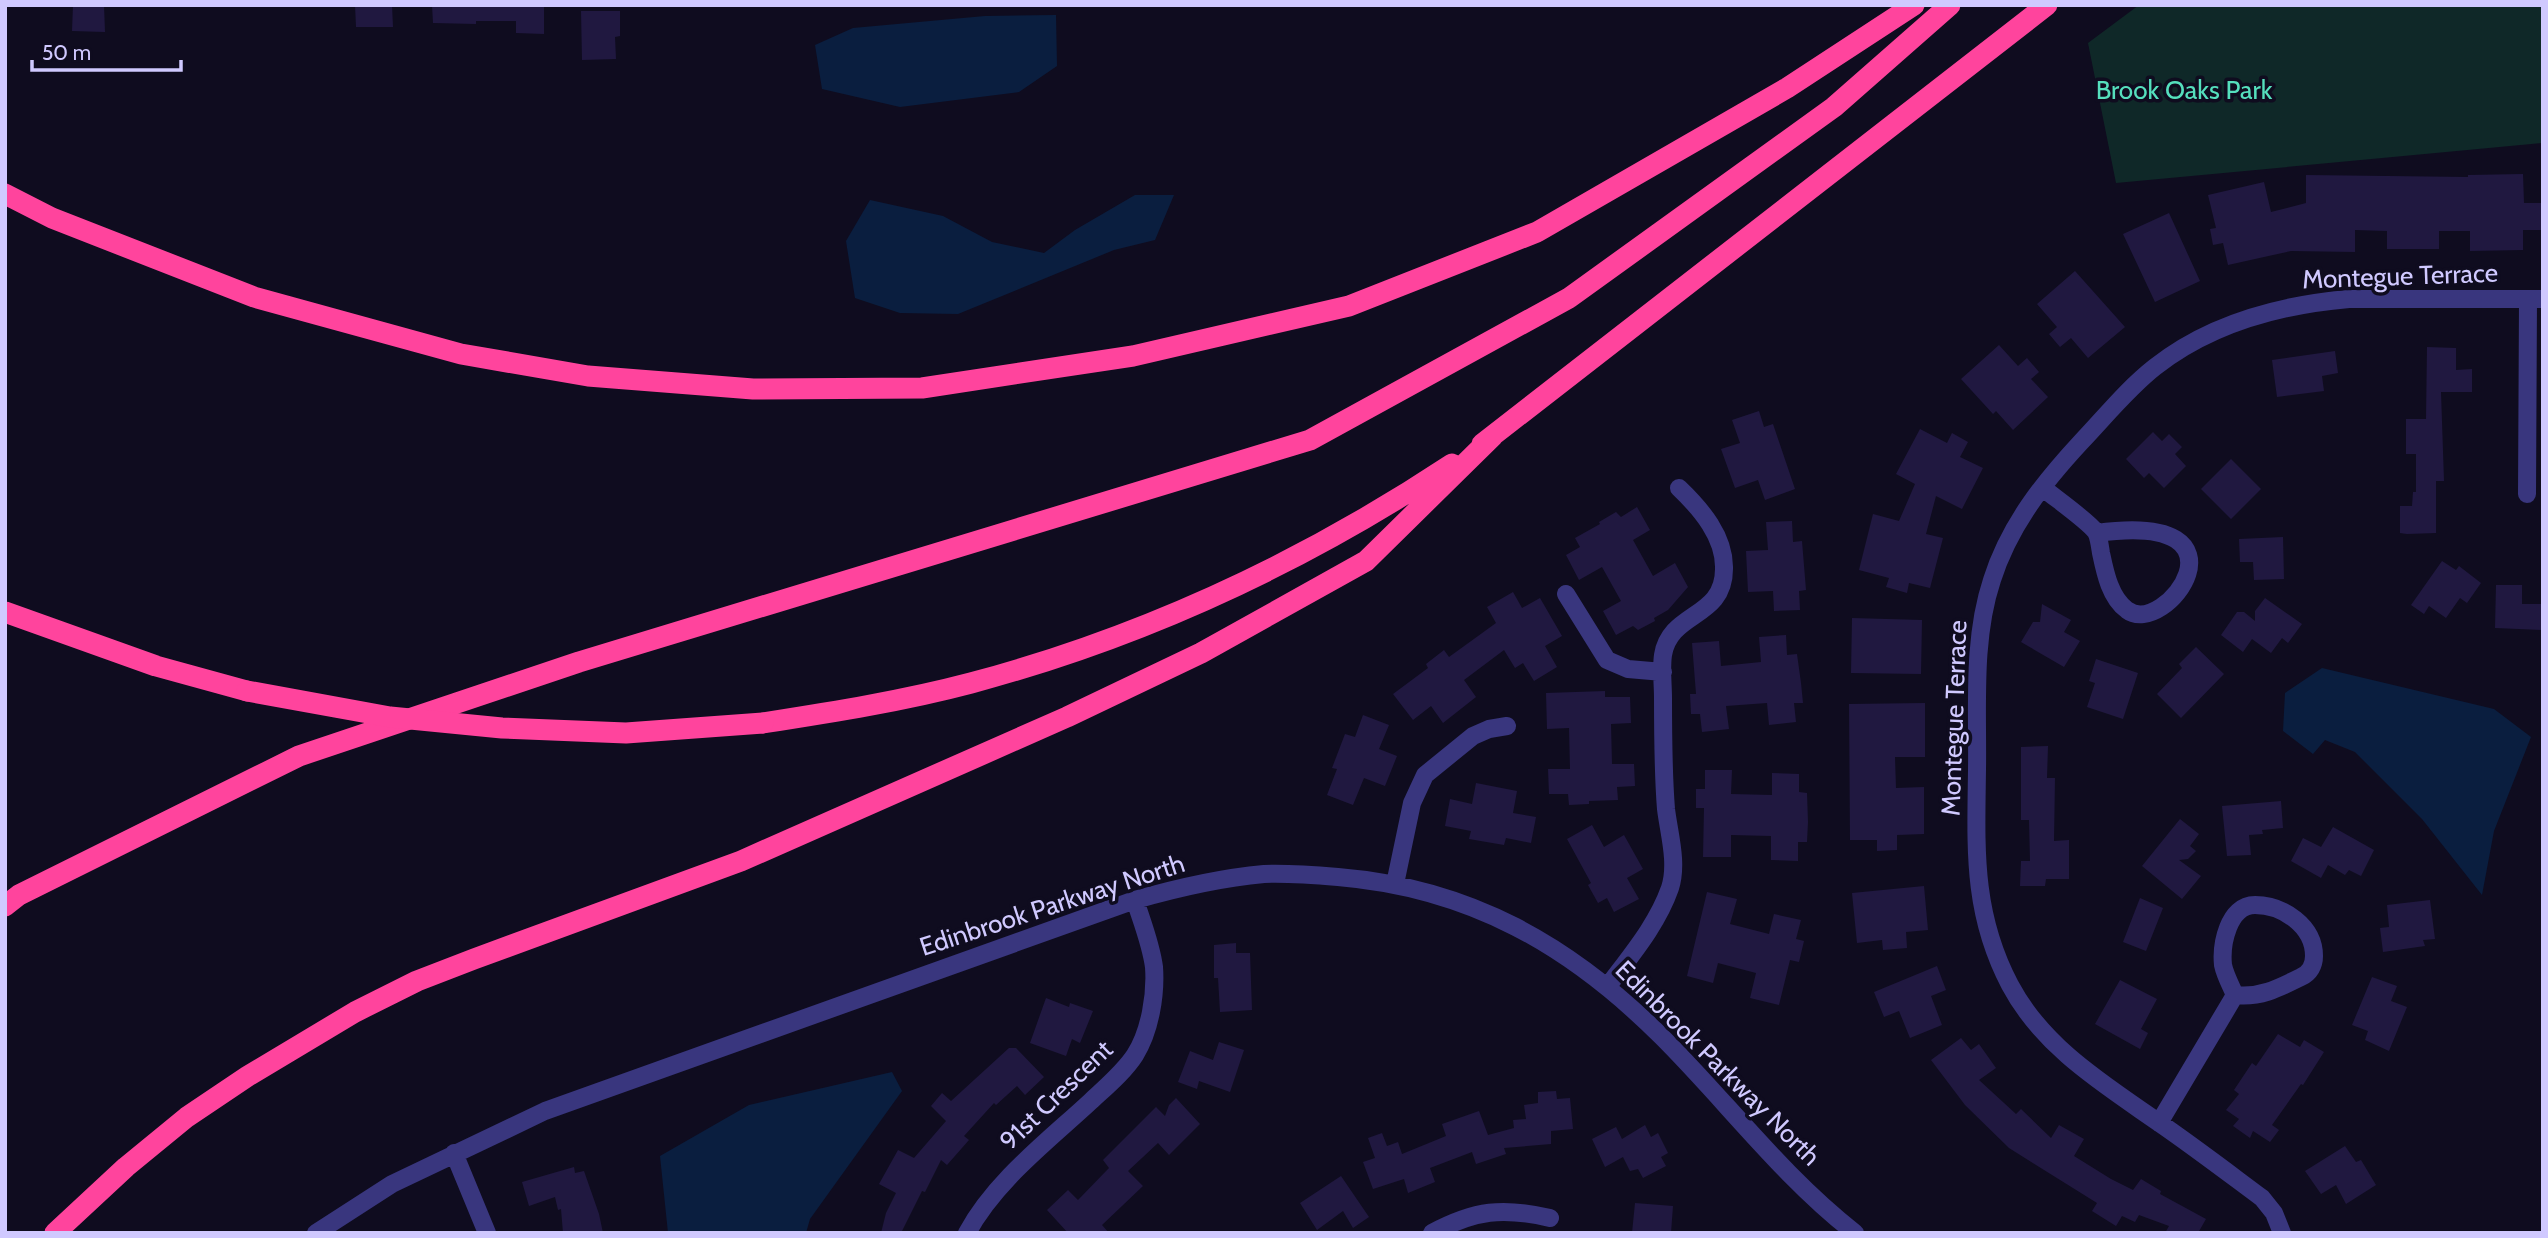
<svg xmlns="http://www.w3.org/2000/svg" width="2548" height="1238" font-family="Cabin,sans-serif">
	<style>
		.green { fill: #0f2828 }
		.water { fill: #0a1e3f }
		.building { fill: #201840 }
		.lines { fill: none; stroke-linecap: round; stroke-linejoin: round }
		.minor { stroke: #39367e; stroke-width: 18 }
		.highway { stroke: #ff449d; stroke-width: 21 }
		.highway-bridge { stroke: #ff449d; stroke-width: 21 }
		.labels { text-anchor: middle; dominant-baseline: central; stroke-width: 7; stroke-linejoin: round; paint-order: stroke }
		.park-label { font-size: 26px; fill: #55dfbd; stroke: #0f0c1f }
		.street-label { font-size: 26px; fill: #d0c9ff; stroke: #0f0c1f }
	</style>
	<rect width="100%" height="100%" fill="#0f0c1f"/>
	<path class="green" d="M2139 5H2543V143L2116 183 2088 43Z"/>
	<path class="water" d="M1056 15 1057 66 1019 92 900 107 822 89 815 45 853 28 985 16Z
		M1135 195H1174L1155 240 1114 250 958 314 900 313 855 298 846 241 870 200 943 216 992 242 1044 253 1075 230Z
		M2322 668 2494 709 2531 737 2494 831 2482 895 2422 819 2355 752 2325 740 2313 754 2283 731 2285 693Z
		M892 1072 902 1091 810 1219 806 1233H668L660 1156 749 1105Z"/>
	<path class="building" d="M73 5H104L105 32 72 31Z
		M355 5H392L393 27H356Z
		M432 5H544V34L516 33V21H476V24L433 23Z
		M581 11H620V36L615 37 616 59 582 60Z
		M2523 174 2524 203H2543V230H2523V250L2470 251V231H2439V249H2387V231L2355 230V252L2291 251 2228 265 2223 243 2213 245 2210 229 2216 228 2208 195 2264 182 2271 212 2306 203V175L2468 177V175Z
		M2169 213 2200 281 2155 302 2123 234Z
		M2075 271 2125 327 2088 358 2071 338 2060 347 2049 334 2057 327 2037 304Z
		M1999 345 2018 366 2027 358 2039 372 2031 379 2048 397 2013 430 1996 411 1993 414 1961 379Z
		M2427 347 2456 348V370L2472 369V392H2441L2444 481H2436V533L2407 534 2400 533V506H2412L2413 492H2416V454H2406V419H2426Z
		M2335 351 2338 373 2322 376 2324 391 2277 397 2272 360Z
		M1759 411 1764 427 1773 424 1795 489 1765 500 1758 480 1735 488 1721 449 1740 443 1732 420Z
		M1920 429 1947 443 1952 433 1968 442 1960 457 1983 468 1962 509 1936 496 1926 534 1943 538 1930 588 1909 583 1907 593 1886 587 1889 578 1859 570 1873 514 1899 521 1915 484 1896 474Z
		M2153 432 2162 441 2169 434 2182 447 2175 454 2186 466 2164 488 2149 473 2144 478 2126 459Z
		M2231 459 2261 489 2231 519 2201 489Z
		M1637 507 1650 530 1633 540 1653 576 1675 563 1688 587 1668 610 1654 618 1655 621 1638 630 1633 626 1616 635 1603 611 1621 601 1602 567 1579 580 1566 555 1580 547 1575 538 1600 524 1599 522 1616 512 1621 517Z
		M1792 521 1793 542 1802 541 1806 590 1799 591 1800 610 1774 611 1773 591 1748 592 1746 551 1768 550 1766 522Z
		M2283 537 2284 579 2254 580 2253 562H2240L2239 539Z
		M2442 561 2456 570 2459 566 2481 583 2467 603 2460 598 2446 618 2429 606 2424 614 2411 605Z
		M2496 585H2522V604H2543V630L2495 628Z
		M1513 592 1522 608 1540 598 1562 636 1545 646 1557 667 1534 681 1523 663 1515 668 1504 650 1464 680 1476 697 1443 723 1431 706 1413 720 1393 694 1428 668 1426 664 1444 650 1449 657 1496 623 1487 607Z
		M2265 598 2302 624 2288 643 2282 638 2271 653 2252 639 2243 652 2221 635 2237 612H2244L2255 621V611Z
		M2042 604 2071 620 2064 632 2080 641 2064 667 2021 642 2033 622H2040Z
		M1852 618 1922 620 1921 674 1851 673Z
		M1786 635 1787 655 1797 654 1801 683 1803 703H1794L1796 722 1769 725 1767 703 1726 706 1729 729 1702 732 1700 714H1691L1690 694H1696L1692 643 1719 641 1721 666 1761 662 1759 637Z
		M2196 647 2224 674 2181 718 2157 694 2182 668 2179 664Z
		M2096 659 2138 673 2123 719 2087 707 2095 683 2089 681Z
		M1605 691V697H1630L1631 723 1611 724 1612 764H1634L1635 786 1617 787 1618 800 1589 801V804L1569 805 1568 794H1549L1548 769H1570L1569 728 1547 729 1546 693Z
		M1925 703V757H1895L1896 788 1924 787V834L1897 835V850L1877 851V840H1850L1849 704Z
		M1363 715 1389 725 1379 749 1397 756 1385 786 1364 778 1353 805 1327 795 1337 769 1332 768 1345 734 1355 737Z
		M2048 746 2047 778H2055L2054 841 2069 840V879H2046L2045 886H2020L2021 861H2030L2029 820H2021V747Z
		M1705 770H1732L1731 794 1772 795V773L1799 774V792L1807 793 1808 822 1807 842H1798V861L1771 860V836L1731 835V857H1703L1704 808H1696V789H1705Z
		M1476 783 1517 791 1513 813 1536 817 1531 843 1506 838 1504 845 1469 839 1471 831 1445 826 1450 799 1472 804Z
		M2281 801 2283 828 2262 830 2263 834 2249 835 2251 855 2227 856 2222 806Z
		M2180 819 2199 834 2190 846 2196 851 2188 859 2179 860 2201 876 2182 899 2142 866Z
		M1592 825 1604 847 1624 835 1643 869 1627 878 1639 899 1614 912 1607 898 1598 903 1588 885 1591 883 1567 839Z
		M2333 827 2374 850 2361 876 2349 870 2345 875 2328 865 2321 878 2291 861 2303 838 2321 847Z
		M1924 886 1928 930 1906 932 1907 948 1883 950 1882 940 1857 943 1852 893Z
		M1707 892 1737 899 1730 924 1769 934 1774 914 1801 920 1796 939 1804 941 1799 962 1790 960 1779 1005 1750 998 1756 973 1718 963 1713 983 1687 976Z
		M2140 898 2163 908 2146 951 2123 942Z
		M2430 900 2435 939 2423 940 2425 946 2383 952 2380 928 2389 927 2387 905Z
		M1236 943V953H1250L1252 1010 1220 1012 1218 978H1214V945Z
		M1937 966 1946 990 1931 996 1942 1025 1910 1038 1899 1011 1884 1017 1874 992Z
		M2372 977 2397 986 2391 1001 2407 1007 2389 1051 2365 1040 2368 1031 2352 1025Z
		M2120 980 2157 999 2141 1029 2148 1033 2140 1049 2095 1024Z
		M1046 998 1069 1007 1070 1003 1093 1011 1080 1043 1072 1039 1066 1056 1030 1043Z
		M2278 1034 2300 1047 2304 1040 2324 1052 2303 1085 2301 1084 2272 1125 2279 1130 2270 1142 2253 1131 2250 1138 2233 1126 2239 1119 2226 1110 2239 1094 2234 1090 2252 1063 2256 1066Z
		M1961 1038 1971 1050 1979 1044 1996 1068 1979 1080 2016 1114 2021 1109 2051 1138 2059 1125 2084 1139 2074 1156 2111 1179 2133 1190 2141 1179 2161 1191 2160 1194 2206 1219 2198 1233H2165L2169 1226 2139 1215 2135 1222 2122 1216 2116 1226 2092 1211 2097 1203 2009 1148 1965 1105 1931 1060Z
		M1219 1042 1244 1050 1230 1092 1199 1081 1197 1089 1178 1082 1190 1051 1213 1060Z
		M1009 1048H1016L1044 1077 1025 1095 1017 1086 996 1105 994 1103 964 1136 969 1140 947 1165 941 1160 925 1192 922 1191 901 1233H881L886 1213 896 1193 879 1184 898 1150 914 1158 946 1121 931 1106 942 1093 951 1101Z
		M1556 1091 1557 1099 1570 1098 1573 1129 1551 1131V1144L1504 1148 1506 1154 1476 1164 1472 1152 1430 1168 1435 1182 1408 1193 1404 1179 1373 1189 1363 1162 1375 1158 1368 1138 1382 1133 1387 1146 1398 1142 1402 1154 1446 1136 1442 1124 1479 1111 1488 1135 1514 1128 1513 1120 1526 1119 1524 1105 1538 1103V1092Z
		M1176 1098 1200 1124 1169 1155 1158 1143 1128 1171 1143 1186 1102 1225 1109 1233H1068L1047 1210 1068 1190 1078 1200 1109 1168 1103 1160 1156 1107 1165 1116 1169 1105Z
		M1645 1125 1651 1137 1658 1133 1668 1153 1661 1157 1666 1166 1643 1178 1638 1169 1630 1171 1623 1157 1605 1167 1592 1139 1616 1127 1622 1139Z
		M2345 1146 2356 1162 2361 1160 2376 1185 2346 1204 2336 1185 2321 1194 2305 1171Z
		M574 1167 575 1173 584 1171 599 1214 603 1233H563L561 1209 558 1210 555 1197 529 1206 522 1182Z
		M1341 1176 1369 1217 1353 1228 1343 1211 1317 1230 1300 1203Z
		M1635 1203 1673 1206 1671 1233H1632Z"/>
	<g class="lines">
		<path class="minor" d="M2043 488C2055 498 2088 521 2096 532 2099 537 2100 547 2101 553 2105 572 2110 598 2127 610 2165 639 2260 510 2097 533
			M2527 494 2528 299
			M1566 594 1607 660 1628 669 1663 672
			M1395 884 1412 803 1425 775 1473 736 1489 729 1507 726
			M1608 986C1631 955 1657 925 1670 888 1678 863 1669 834 1666 809 1663 772 1663 735 1663 698 1663 684 1661 669 1663 655 1670 611 1724 619 1724 569 1725 537 1701 509 1679 488
			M2159 1123 2235 995C2231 986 2225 975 2223 965 2221 945 2228 905 2255 905 2283 905 2314 926 2314 956 2314 965 2310 973 2301 977 2279 988 2260 998 2235 995
			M454 1153 487 1233
			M316 1233 392 1184 545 1111 1135 900C1177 888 1220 878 1264 874 1289 873 1314 875 1338 877 1470 888 1570 945 1662 1037 1727 1102 1783 1177 1855 1233
			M967 1233C995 1181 1048 1141 1091 1101 1106 1087 1124 1072 1135 1055 1150 1031 1156 995 1154 967 1151 944 1142 922 1135 900
			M1432 1233C1475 1210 1503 1207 1550 1218
			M2282 1233 2274 1213 2262 1198C2227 1172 2193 1146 2158 1122 2102 1083 2043 1047 2010 985 1972 913 1976 848 1977 770 1978 708 1972 640 1992 580 2009 526 2043 483 2081 442 2105 417 2127 389 2155 367 2211 323 2279 305 2349 299H2543"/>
		<path class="highway" d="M5 194 52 218 254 297 461 354 588 376 753 389 922 388 1133 356 1349 306 1537 232 1787 88 1914 5
			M1482 444 2047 5
			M5 612 156 666 247 691
			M763 723C833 712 903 701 971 683 1143 637 1304 562 1452 464
			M5 906 19 895 299 756 579 662 1310 440 1569 298 1834 107 1950 5
			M55 1233 126 1167 187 1117 248 1076 355 1012 417 981 474 959 741 861 1067 717 1201 653 1366 561 1493 436"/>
		<path class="highway-bridge" d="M247 691 390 717 502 728 626 733 763 723"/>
	</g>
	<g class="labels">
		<g class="park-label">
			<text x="2184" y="90">Brook Oaks Park</text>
		</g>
		<g class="street-label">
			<text transform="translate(2400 276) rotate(-2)">Montegue Terrace</text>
			<text transform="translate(1954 718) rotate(-88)">Montegue Terrace</text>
			<text transform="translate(1052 905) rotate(-18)">Edinbrook Parkway North</text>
			<text transform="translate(1718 1063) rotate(45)">Edinbrook Parkway North</text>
			<text transform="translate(1056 1095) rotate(-44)">91st Crescent</text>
		</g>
	</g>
	<rect width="2548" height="1238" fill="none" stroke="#d0c9ff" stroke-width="14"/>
	<path d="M32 60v10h149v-10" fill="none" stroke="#d0c9ff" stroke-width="3.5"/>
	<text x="42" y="60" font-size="21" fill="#d0c9ff" stroke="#0f0c1f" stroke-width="5" paint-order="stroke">50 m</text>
</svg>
